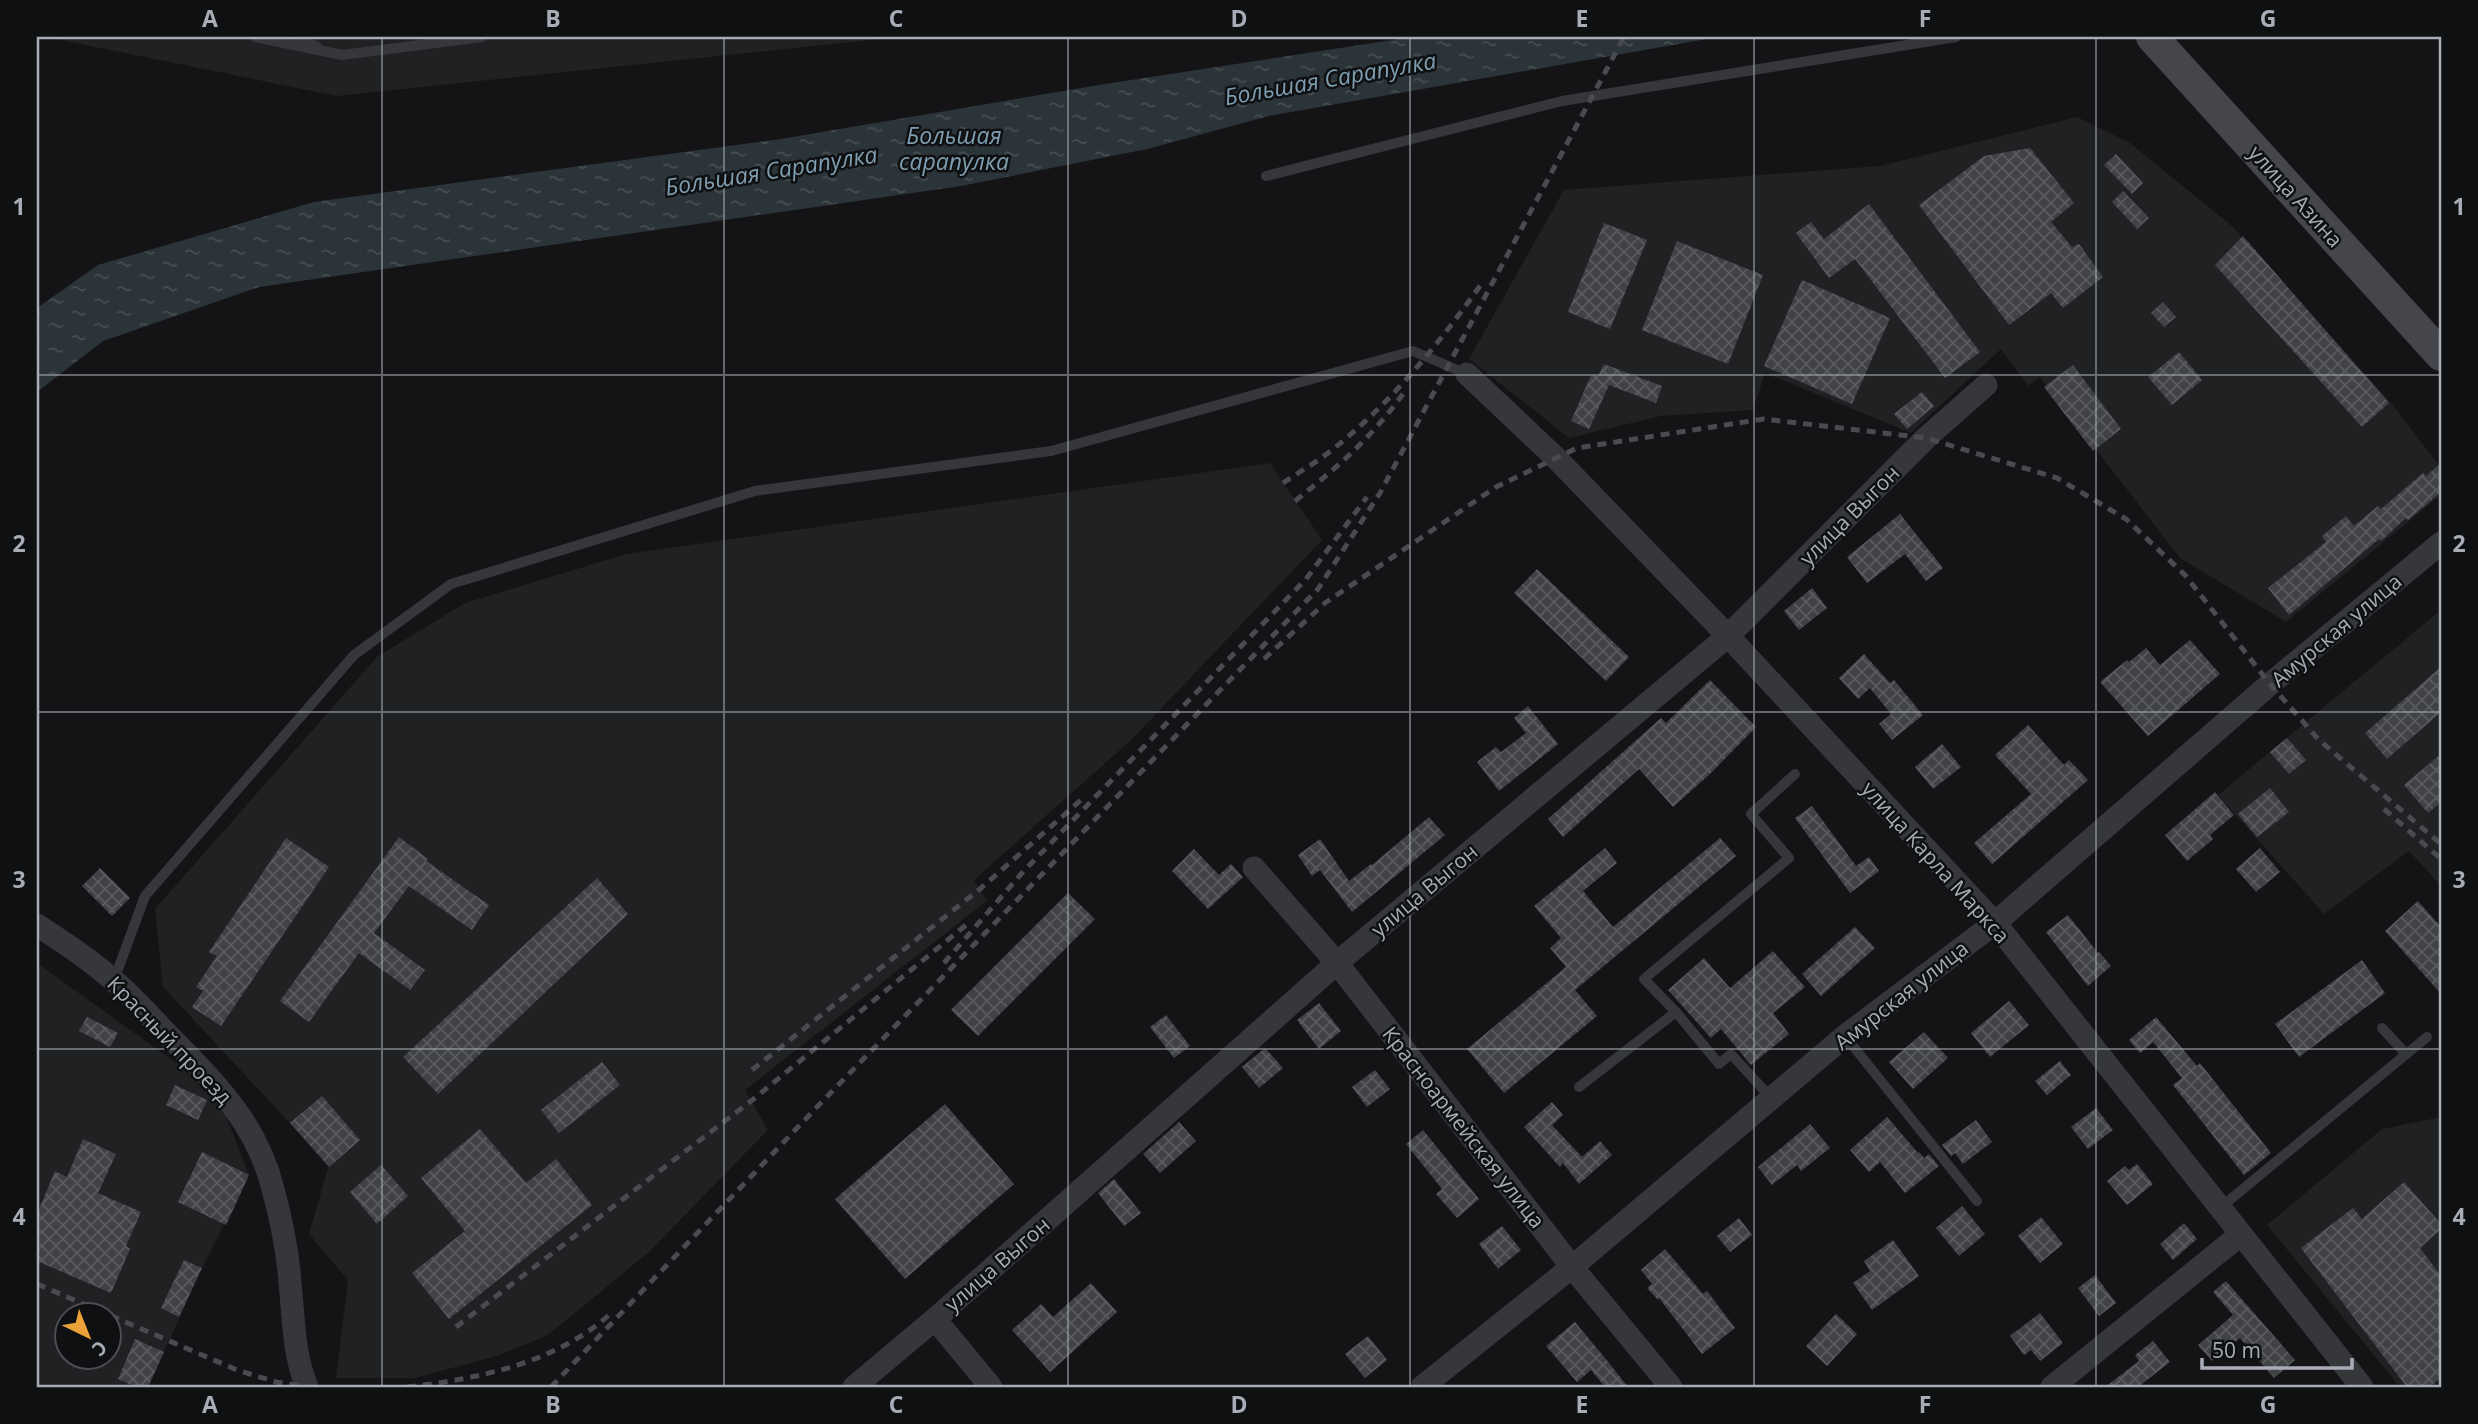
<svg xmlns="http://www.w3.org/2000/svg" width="2478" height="1424" font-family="'Open Sans',sans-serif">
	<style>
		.built { fill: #202123; fill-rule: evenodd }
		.water { fill: url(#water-ripples) }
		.building { fill: url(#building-cross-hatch) }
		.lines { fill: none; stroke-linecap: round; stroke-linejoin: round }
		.lane { stroke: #36373b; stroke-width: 10 }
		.street { stroke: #36373b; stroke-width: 23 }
		.secondary { stroke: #44464b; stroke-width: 32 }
		.rail { stroke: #494b50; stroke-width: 5; stroke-dasharray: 9 7; stroke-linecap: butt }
		.grid { fill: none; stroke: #a7acb6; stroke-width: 2; stroke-opacity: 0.55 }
		.labels { text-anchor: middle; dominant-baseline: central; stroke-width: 5; stroke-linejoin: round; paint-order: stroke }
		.street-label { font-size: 21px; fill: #a7acb6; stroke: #0f1011 }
		.water-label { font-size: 23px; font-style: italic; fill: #7f9db0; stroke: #0f1011 }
		.neatline { fill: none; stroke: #a7acb6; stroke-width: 2.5 }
		.grid-label { font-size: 23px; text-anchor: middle; font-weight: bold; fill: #a7acb6 }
	</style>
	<defs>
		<pattern id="water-ripples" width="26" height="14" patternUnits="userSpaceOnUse" patternTransform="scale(1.75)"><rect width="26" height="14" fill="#2b3439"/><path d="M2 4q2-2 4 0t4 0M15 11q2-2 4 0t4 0" fill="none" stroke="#474f53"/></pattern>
		<pattern id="building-cross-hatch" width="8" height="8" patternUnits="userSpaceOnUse" patternTransform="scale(1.75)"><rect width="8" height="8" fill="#414246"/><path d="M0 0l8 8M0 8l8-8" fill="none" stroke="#5a5b5e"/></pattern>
	</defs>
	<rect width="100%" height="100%" fill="#141416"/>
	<path class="built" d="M46 37H899L337 96Z
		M2077 117 2130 143 2233 227 2393 405 2441 468V495L2286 622 2180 558 2040 377 2028 386 2001 349 1911 433 1765 373 1753 410 1661 416 1569 438 1469 359 1564 190 1880 166Z
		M1270 463 1322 540 1131 740 974 880 987 901 745 1090 768 1130 649 1252 548 1335 500 1355 415 1378H336L348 1280 309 1234 329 1165 163 987 155 909 377 657 465 603 626 554Z
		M2441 610V886L2409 851 2324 914 2218 795Z
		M37 963 178 1064 224 1111 249 1175 202 1268 148 1387H37ZM66 1316H108V1358H66Z
		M2441 1117V1387H2400L2267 1225 2382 1129Z"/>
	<path class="water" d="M1412 37H1718L1269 116 1147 149 961 186 259 287 103 341 37 392V308L98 265 314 202 781 139 1105 84Z"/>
	<path class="building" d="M2030 148 2074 203 2051 222 2072 247 2079 244 2103 277 2063 308 2051 293 2009 325 1919 205 1984 156Z
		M2116 154 2143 183 2132 194 2104 165Z
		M2123 191 2149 218 2137 229 2112 202Z
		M1869 204 1980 352 1945 378 1855 259 1829 278 1796 233 1811 222 1824 239Z
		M1604 223 1647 240 1610 329 1568 312Z
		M2243 236 2389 403 2362 427 2215 265Z
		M1677 241 1763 275 1728 364 1642 330Z
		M1802 280 1890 318 1852 404 1764 366Z
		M2163 302 2176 317 2164 327 2151 313Z
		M2179 352 2202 380 2172 405 2148 377Z
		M1604 364 1662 386 1656 403 1609 385 1589 429 1571 421 1591 375 1598 376Z
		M2073 365 2121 429 2093 451 2044 387Z
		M1922 392 1934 406 1907 429 1894 414Z
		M2441 463V492L2408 520 2406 518 2381 541 2379 539 2289 615 2268 588 2326 542 2322 536 2346 516 2354 526 2378 506 2381 509 2423 473 2426 476Z
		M1900 514 1943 568 1926 581 1905 554 1867 583 1847 557Z
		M1537 569 1629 657 1606 681 1514 593Z
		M1812 588 1827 608 1799 630 1784 611Z
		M2190 640 2220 674 2148 736 2100 682 2127 660 2129 662 2146 648 2160 665Z
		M1864 654 1890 683 1894 680 1923 715 1892 740 1879 724 1891 714 1870 688 1858 699 1839 678Z
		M2441 667V712L2387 759 2365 733Z
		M1710 680 1756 727 1710 774 1673 807 1639 769 1563 837 1548 819 1661 718 1666 723Z
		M1528 706 1558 744 1499 791 1477 762 1496 747 1501 752 1526 733 1514 718Z
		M2028 725 2064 765 2069 760 2088 780 1992 864 1974 843 2031 794 1995 755Z
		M2287 738 2306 760 2289 774 2270 752Z
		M1942 744 1961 767 1933 789 1915 767Z
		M2441 754V802L2428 813 2404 785Z
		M2270 788 2289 812 2257 837 2238 814Z
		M2215 792 2234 815 2210 835 2213 839 2187 861 2165 835Z
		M1812 806 1856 866 1869 857 1879 871 1850 893 1795 818Z
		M1429 817 1445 835 1352 912 1320 870 1312 876 1298 855 1320 839 1349 881 1371 864 1372 865Z
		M399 837 428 859 426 861 489 905 472 930 409 886 374 933 425 970 410 990 359 953 309 1022 280 1001Z
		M286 838 329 867 221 1026 192 1007 203 991 196 987 217 956 209 952Z
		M1720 838 1736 856 1575 990 1597 1016 1504 1093 1467 1049 1566 967 1550 948 1561 938 1534 906 1605 848 1617 863 1583 891 1613 927Z
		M2260 848 2280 872 2256 892 2236 869Z
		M1194 849 1219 875 1231 864 1243 877 1208 909 1172 871Z
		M100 868 130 898 112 916 82 886Z
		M597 878 628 914 438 1094 403 1057Z
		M1068 893 1095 919 978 1036 951 1010Z
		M2418 901 2441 927V994L2385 931Z
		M2068 915 2098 953 2099 952 2111 966 2088 986 2046 932Z
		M1855 927 1875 948 1821 996 1802 974Z
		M1773 951 1805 987 1773 1013 1789 1034 1751 1065 1721 1029 1711 1038 1668 990 1704 958 1730 988Z
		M2362 960 2385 993 2299 1057 2275 1024Z
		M2009 1001 2029 1025 1990 1057 1971 1033Z
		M1319 1003 1341 1031 1319 1049 1297 1020Z
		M1166 1015 1190 1046 1174 1058 1150 1027Z
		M87 1017 118 1033 110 1047 79 1031Z
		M2156 1017 2197 1066 2200 1063 2271 1153 2244 1175 2173 1085 2182 1078 2153 1042 2140 1053 2129 1040Z
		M1924 1032 1948 1058 1913 1089 1889 1062Z
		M1265 1048 1283 1068 1259 1088 1242 1067Z
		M2060 1061 2071 1075 2047 1095 2035 1081Z
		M602 1062 620 1085 559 1133 541 1110Z
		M1375 1070 1390 1089 1367 1107 1352 1087Z
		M175 1085 207 1100 198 1120 166 1105Z
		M322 1096 360 1140 329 1167 290 1123Z
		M1552 1102 1563 1115 1552 1125 1582 1157 1600 1141 1612 1155 1579 1184 1563 1163 1560 1167 1524 1127Z
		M945 1104 1014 1184 905 1279 835 1199Z
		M2096 1108 2113 1130 2088 1149 2071 1127Z
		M1887 1117 1918 1153 1919 1152 1924 1158 1929 1154 1939 1166 1905 1193 1880 1162 1869 1172 1850 1150Z
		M1976 1120 1992 1142 1963 1164 1955 1153 1951 1156 1942 1145Z
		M1179 1122 1196 1141 1160 1173 1143 1154Z
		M1810 1124 1830 1148 1801 1171 1797 1165 1772 1185 1758 1167Z
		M480 1129 526 1183 556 1159 592 1205 449 1319 412 1273 465 1231 421 1178Z
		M1423 1130 1479 1199 1457 1218 1436 1194 1442 1189 1406 1144Z
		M83 1139 116 1154 98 1193 141 1212 126 1246 130 1249 111 1293 37 1261V1214L55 1171 67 1177Z
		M202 1152 249 1175 226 1225 178 1202Z
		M2137 1164 2153 1184 2127 1205 2107 1181 2125 1166 2129 1170Z
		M381 1165 408 1196 377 1224 350 1192Z
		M1114 1179 1141 1213 1124 1226 1098 1193Z
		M2404 1182 2441 1224V1229L2420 1248 2441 1276V1378L2429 1387H2407L2301 1248 2353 1208 2362 1219Z
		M1962 1206 1985 1234 1959 1256 1936 1228Z
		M2041 1217 2063 1244 2040 1263 2018 1236Z
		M1739 1218 1752 1235 1730 1252 1717 1236Z
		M2184 1223 2197 1239 2173 1260 2160 1244Z
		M1502 1226 1521 1250 1498 1269 1479 1244Z
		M1893 1240 1919 1276 1872 1310 1853 1283 1870 1271 1864 1261Z
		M1665 1249 1703 1294 1707 1291 1735 1328 1702 1354 1659 1298 1658 1300 1647 1288 1652 1284 1641 1270Z
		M184 1260 202 1268 179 1317 161 1308Z
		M2095 1275 2116 1303 2099 1316 2078 1288Z
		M2226 1281 2295 1360 2274 1378 2240 1338 2212 1361 2198 1345 2233 1315 2213 1292Z
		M1091 1283 1117 1312 1050 1372 1012 1330 1041 1304 1053 1317Z
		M2040 1313 2063 1343 2040 1361 2031 1350 2024 1355 2010 1336Z
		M1836 1314 1857 1334 1827 1366 1806 1346Z
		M1575 1322 1605 1358 1628 1387H1605L1591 1370 1577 1382 1546 1346Z
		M1368 1336 1387 1360 1365 1378 1345 1354Z
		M135 1339 164 1352 148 1387H136L118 1379Z
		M2153 1341 2170 1362 2138 1387H2105L2139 1361 2135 1355Z"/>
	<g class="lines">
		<path class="lane" d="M255 37 342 55 482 37
			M297 37 317 47
			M1266 176 1562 101 1956 37
			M114 980 145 896 354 655 451 584 755 491 1051 451 1413 351 1467 374
			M1676 1012 1719 1064 1731 1054 1772 1099
			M2382 1028 2406 1054
			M1845 1036 1977 1201
			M1579 1087 1676 1012 1644 979 1789 858 1751 814 1795 774
			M2220 1208 2427 1037"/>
		<path class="street" d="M1467 374 1556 458 1728 636 1995 923 2362 1387
			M1254 868 1337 963 1572 1267 1671 1387
			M37 925C63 942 91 960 114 981 136 999 154 1021 174 1041 219 1087 257 1125 273 1189 281 1219 288 1252 290 1283 294 1320 293 1353 307 1387
			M935 1319 991 1387
			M854 1387 935 1319 1337 963 1728 636 1926 438 1986 385
			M1422 1387 1572 1267 1845 1036 1995 923 2270 684 2441 543
			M2052 1387 2240 1235"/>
		<path class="secondary" d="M2152 37 2441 355"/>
		<path class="rail" d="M1283 483C1299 472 1317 462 1332 450 1391 403 1439 344 1482 283
			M1295 501C1339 466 1370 439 1403 394
			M1264 659 1325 603 1496 487 1577 448 1764 419 1926 438 2057 478 2126 519 2185 575 2270 684 2319 740 2441 844
			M2384 809 2441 859
			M944 963 1022 873 1306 579 1367 497
			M752 1070 980 889 1081 800
			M37 1284 237 1370 276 1382 308 1387
			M456 1327 751 1101 966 925
			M407 1387C478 1379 556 1363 610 1314
			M551 1387 817 1107 1318 589 1380 493 1624 37"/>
	</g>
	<path class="grid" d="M382 37V1387M724 37V1387M1068 37V1387M1410 37V1387M1754 37V1387M2096 37V1387M37 375H2441M37 712H2441M37 1049H2441"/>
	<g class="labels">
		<g class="street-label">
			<text transform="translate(2296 196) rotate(48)">улица Азина</text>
			<text transform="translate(1849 515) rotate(-45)">улица Выгон</text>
			<text transform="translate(2336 630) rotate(-40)">Амурская улица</text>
			<text transform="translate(1936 862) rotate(48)">улица Карла Маркса</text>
			<text transform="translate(1424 890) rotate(-40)">улица Выгон</text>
			<text transform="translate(1901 995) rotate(-38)">Амурская улица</text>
			<text transform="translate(170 1040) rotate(46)">Красный проезд</text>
			<text transform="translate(1464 1127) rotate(52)">Красноармейская улица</text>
			<text transform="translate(997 1264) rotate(-41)">улица Выгон</text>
		</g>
		<g class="water-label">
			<text transform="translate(1330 78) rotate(-10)">Большая Сарапулка</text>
			<text x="954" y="135">Большая<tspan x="954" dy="26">сарапулка</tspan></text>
			<text transform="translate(771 170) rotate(-9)">Большая Сарапулка</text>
		</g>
	</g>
	<rect width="2478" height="1424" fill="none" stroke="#0f1011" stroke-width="77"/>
	<g transform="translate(88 1336) rotate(137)"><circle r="33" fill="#0f1011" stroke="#4c4e53" stroke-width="2"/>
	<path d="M0-5L12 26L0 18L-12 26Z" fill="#eba138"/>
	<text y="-10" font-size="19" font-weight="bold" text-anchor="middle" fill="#a7acb6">С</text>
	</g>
	<path d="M2202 1358v10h150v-10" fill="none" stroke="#a7acb6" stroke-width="3.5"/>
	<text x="2212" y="1358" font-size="21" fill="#a7acb6" stroke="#0f1011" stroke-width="5" paint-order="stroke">50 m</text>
	<rect x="38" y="38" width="2402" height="1348" class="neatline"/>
	<g class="grid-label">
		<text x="210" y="27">A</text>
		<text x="553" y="27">B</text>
		<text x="896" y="27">C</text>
		<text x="1239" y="27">D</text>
		<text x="1582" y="27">E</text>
		<text x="1925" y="27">F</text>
		<text x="2268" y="27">G</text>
		<text x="19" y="215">1</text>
		<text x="2459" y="215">1</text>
		<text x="19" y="552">2</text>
		<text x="2459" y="552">2</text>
		<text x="19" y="888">3</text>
		<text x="2459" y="888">3</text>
		<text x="19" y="1225">4</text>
		<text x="2459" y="1225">4</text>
		<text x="210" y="1413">A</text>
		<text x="553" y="1413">B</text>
		<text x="896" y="1413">C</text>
		<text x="1239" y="1413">D</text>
		<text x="1582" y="1413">E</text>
		<text x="1925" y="1413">F</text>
		<text x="2268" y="1413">G</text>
	</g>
</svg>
